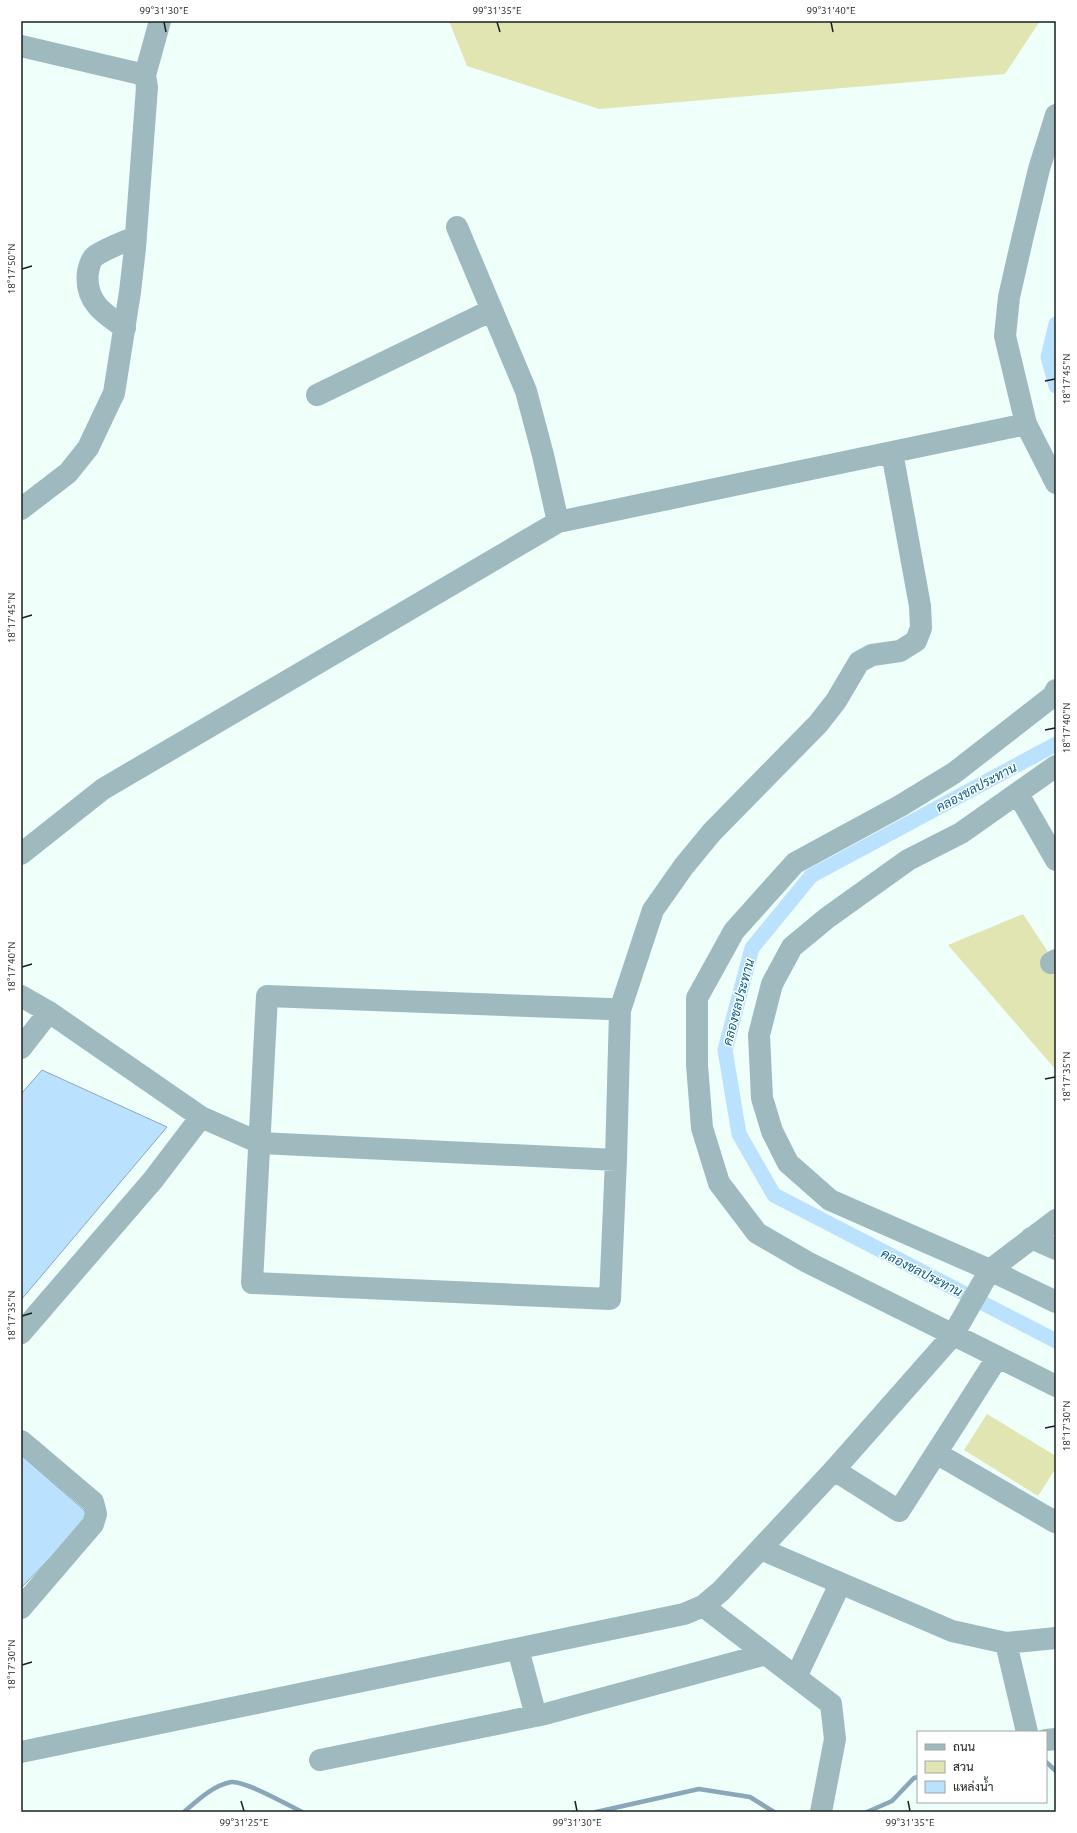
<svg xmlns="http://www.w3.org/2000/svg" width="1077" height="1833" font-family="Ubuntu,Sarabun,sans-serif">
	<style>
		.green { fill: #e1e5b2 }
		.water { fill: #bae1fd; stroke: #8aa7ba }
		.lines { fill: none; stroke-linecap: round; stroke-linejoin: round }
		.stream { stroke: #8aa7ba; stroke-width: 4.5 }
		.canal { stroke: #bae1fd; stroke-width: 15 }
		.minor { stroke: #9ebabe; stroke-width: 22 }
		.ticks { fill: none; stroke: #19201e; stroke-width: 1.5 }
		.labels { text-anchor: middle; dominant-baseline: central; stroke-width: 3; stroke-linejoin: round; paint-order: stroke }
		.water-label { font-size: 13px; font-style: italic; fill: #045e88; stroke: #fff }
		.neatline { fill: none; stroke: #19201e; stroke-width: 1.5 }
		.ticks-label { font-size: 10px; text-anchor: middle; fill: #19201e }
	</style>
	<rect width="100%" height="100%" fill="#effffa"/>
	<path class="green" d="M449 21H1040L1005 74 599 109 467 66Z
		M1023 914 1056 964V1070L948 945Z
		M987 1414 1056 1456V1468L1038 1496 964 1450Z"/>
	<path class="water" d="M42 1070 167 1127 21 1300V1094Z
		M21 1455 91 1516 21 1588Z"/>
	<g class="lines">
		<path class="stream" d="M1046 1762 1056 1771
			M184 1812C198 1800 212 1786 231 1782 244 1780 288 1805 302 1812
			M596 1812 699 1789 750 1797 774 1812
			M867 1812 892 1801 914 1778 918 1777"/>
		<path class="canal" d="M1056 324 1048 357 1056 386
			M1056 744 811 876 752 948 725 1050 739 1134 774 1195 1056 1341"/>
		<path class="minor" d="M21 46 145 75
			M1056 115 1039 169 1022 240 1009 297 1005 336 1026 424 1056 483
			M457 227 526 391 543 455 558 522
			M125 328C104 314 84 301 88 272 89 267 91 259 95 256 107 248 122 243 135 237
			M317 395 492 310
			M21 509 68 473 88 448 114 393 130 292 135 248 147 87 145 75 160 21
			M1056 690 1053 696 954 773 900 806 795 863 734 931 697 998V1065L702 1128 719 1183 757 1233 807 1262 1056 1386
			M1056 766 961 833 908 860 827 918 792 947 772 984 759 1035 762 1098 772 1131 788 1163 830 1200 990 1270 1056 1302
			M1018 794 1056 860
			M21 854 103 789 558 522 1026 424
			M1051 963 1056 960
			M21 996 49 1012 201 1117 260 1143 616 1160
			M267 996 609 1009 620 1010 616 1160 610 1299 252 1283Z
			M620 1010 653 910 684 866 712 832 818 724 836 701 859 662 872 655 900 651 916 641 921 628 920 606 892 452
			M21 1048 49 1012
			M1031 1238 1056 1249
			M21 1333 153 1180 201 1117
			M21 1441 93 1502 96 1514 93 1524 21 1608
			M936 1453 1055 1522 1056 1519
			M834 1470 899 1511 997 1358
			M761 1549 952 1631 1006 1643 1056 1638
			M703 1606 831 1704 835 1739 821 1812
			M1006 1643 1027 1732
			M518 1649 536 1716
			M796 1677 840 1584
			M1046 1740 1056 1739
			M21 1752 684 1614 703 1606 721 1591 834 1470 953 1335 990 1270 1056 1220
			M320 1760 545 1714 766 1654"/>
	</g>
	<path class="ticks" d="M164 22 166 32M497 22 500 32M831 22 833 32M22 269 32 266M1045 381 1055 379M22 618 32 615M1045 730 1055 728M22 967 32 964M1045 1079 1055 1077M22 1316 32 1313M1045 1428 1055 1426M22 1665 32 1662M241 1801 244 1811M575 1801 577 1811M908 1801 910 1811"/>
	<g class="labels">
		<g class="water-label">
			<text transform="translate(976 787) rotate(-28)">คลองชลประทาน</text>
			<text transform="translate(738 1002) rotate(-75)">คลองชลประทาน</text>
			<text transform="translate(922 1272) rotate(27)">คลองชลประทาน</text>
		</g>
	</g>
	<rect width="1077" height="1833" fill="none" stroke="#ffffff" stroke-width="44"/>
	<rect x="917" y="1731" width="130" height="72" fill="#ffffff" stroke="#a3a6a5"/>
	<rect x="925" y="1744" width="20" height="6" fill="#9ebabe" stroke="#a3a6a5"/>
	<text x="953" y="1751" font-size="12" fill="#19201e">ถนน</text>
	<rect x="925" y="1761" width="20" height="12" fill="#e1e5b2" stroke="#a3a6a5"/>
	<text x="953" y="1771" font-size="12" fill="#19201e">สวน</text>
	<rect x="925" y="1781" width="20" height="12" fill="#bae1fd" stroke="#a3a6a5"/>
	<text x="953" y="1791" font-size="12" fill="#19201e">แหล่งน้ำ</text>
	<rect x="22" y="22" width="1033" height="1789" class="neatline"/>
	<g class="ticks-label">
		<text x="164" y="14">99°31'30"E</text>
		<text x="497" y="14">99°31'35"E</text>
		<text x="831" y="14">99°31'40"E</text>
		<text transform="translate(11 269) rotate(-90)" y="4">18°17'50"N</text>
		<text transform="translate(1066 379) rotate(-90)" y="4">18°17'45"N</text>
		<text transform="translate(11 618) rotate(-90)" y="4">18°17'45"N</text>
		<text transform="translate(1066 728) rotate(-90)" y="4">18°17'40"N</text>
		<text transform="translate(11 967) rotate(-90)" y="4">18°17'40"N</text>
		<text transform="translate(1066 1077) rotate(-90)" y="4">18°17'35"N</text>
		<text transform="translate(11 1316) rotate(-90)" y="4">18°17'35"N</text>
		<text transform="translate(1066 1426) rotate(-90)" y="4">18°17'30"N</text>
		<text transform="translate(11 1665) rotate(-90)" y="4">18°17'30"N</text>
		<text x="244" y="1826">99°31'25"E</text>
		<text x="577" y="1826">99°31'30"E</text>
		<text x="910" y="1826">99°31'35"E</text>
	</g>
</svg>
